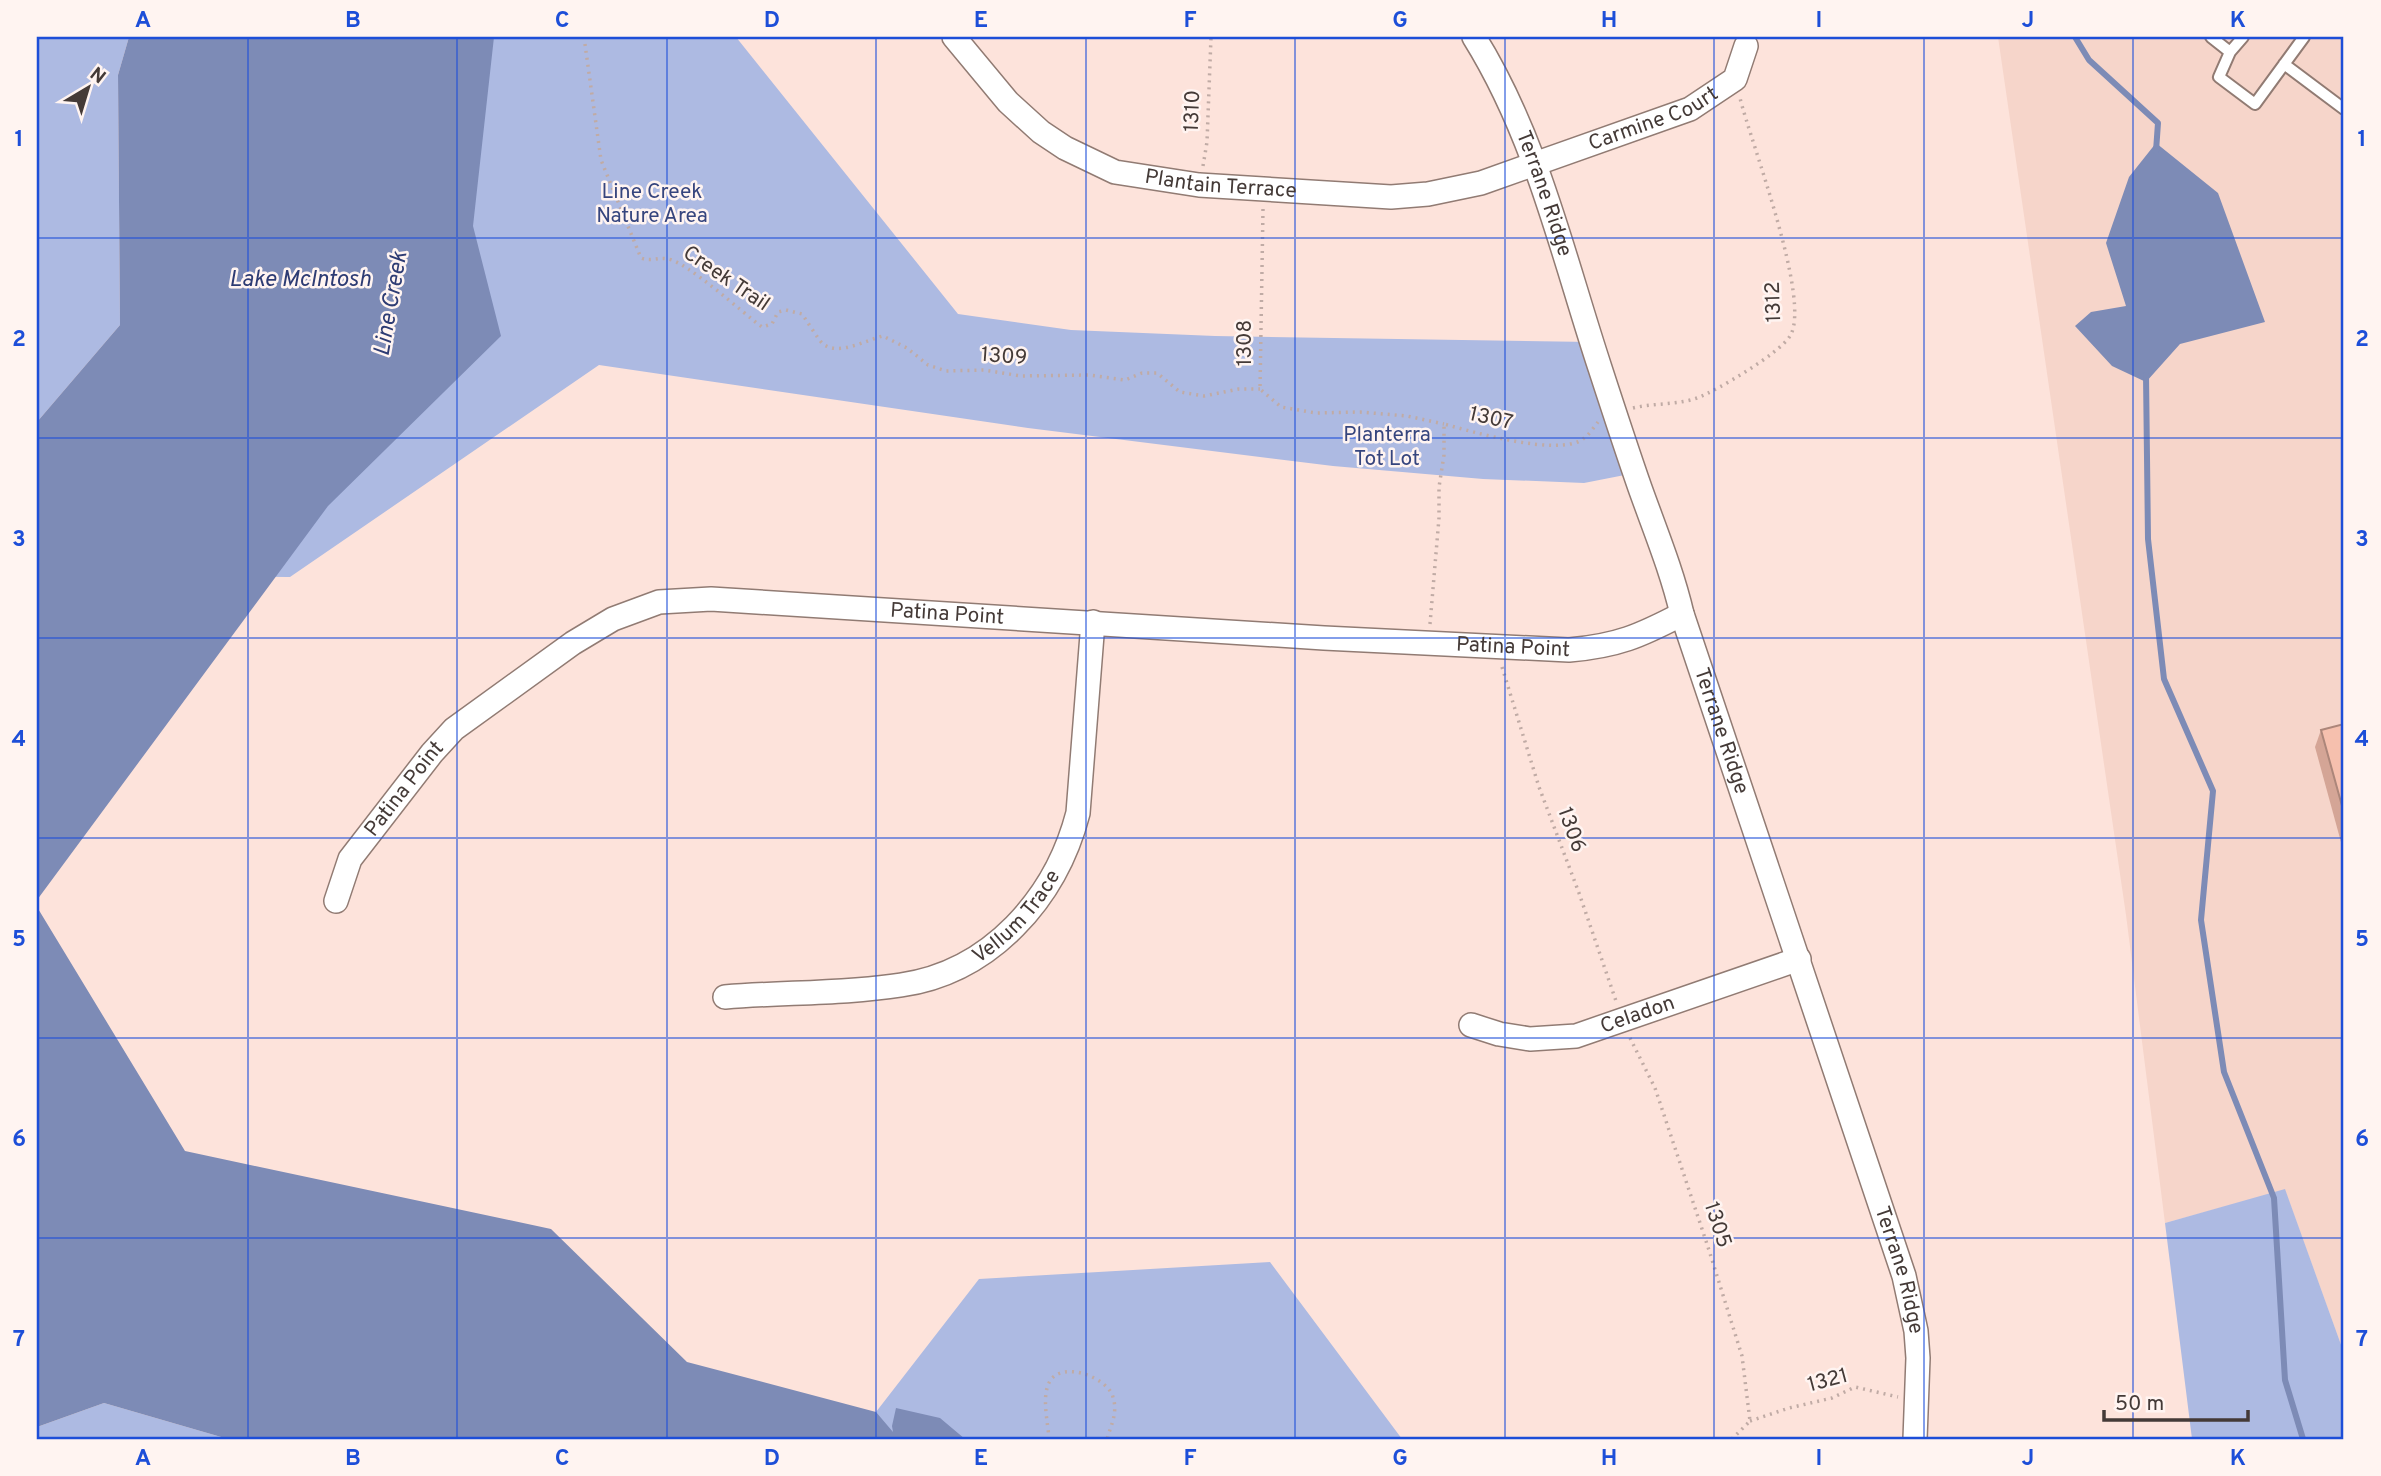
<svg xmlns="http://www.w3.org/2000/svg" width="2381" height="1476" font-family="Overpass,sans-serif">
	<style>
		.built { fill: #f6d5ca }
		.green { fill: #adbae2 }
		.water { fill: #7d8bb6 }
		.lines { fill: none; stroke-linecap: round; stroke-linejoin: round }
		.stream { stroke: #7d8bb6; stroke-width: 6 }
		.service-casing { stroke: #917b73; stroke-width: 14 }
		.minor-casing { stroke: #917b73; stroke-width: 26 }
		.path { stroke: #c0aba5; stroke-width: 3.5; stroke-dasharray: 2 5; stroke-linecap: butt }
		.service { stroke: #fff; stroke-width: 10 }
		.minor { stroke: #fff; stroke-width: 23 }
		.wall { fill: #d4a596 }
		.building { fill: #f6c0ae; stroke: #ac867a; stroke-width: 2 }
		.grid { fill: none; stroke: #1d4ed8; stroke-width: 2; stroke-opacity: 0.55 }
		.labels { text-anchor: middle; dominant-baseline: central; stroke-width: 5; stroke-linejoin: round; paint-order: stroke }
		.street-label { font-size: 21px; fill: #443a37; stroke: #fff4f1 }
		.park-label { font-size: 21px; fill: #36457e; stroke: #fff4f1 }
		.water-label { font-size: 23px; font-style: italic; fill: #2d3b73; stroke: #fff4f1 }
		.neatline { fill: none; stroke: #1d4ed8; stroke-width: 2.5 }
		.grid-label { font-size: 23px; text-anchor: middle; font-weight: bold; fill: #1d4ed8 }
	</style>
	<rect width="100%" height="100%" fill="#fde3db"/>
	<path class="built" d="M1998 37H2344V1353L2285 1190 2165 1223 2126 915Z"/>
	<path class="green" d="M37 37H129L118 75 120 325 37 422Z
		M432 37H736L958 314 1071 330 1215 336 1591 342 1635 473 1584 483 1483 479 1333 466 1028 428 599 365 290 577 37 575V520Z
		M2285 1189 2344 1353V1439H2192L2165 1223Z
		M1270 1262 1402 1439H884L876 1412 979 1279Z
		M104 1403 228 1439H37V1427Z"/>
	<path class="water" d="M129 37H494L473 226 501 336 328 506 37 900V422L120 325 118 75Z
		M2156 143 2218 193 2265 322 2180 344 2146 382 2112 366 2075 326 2091 312 2126 306 2106 243 2129 177Z
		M37 907 185 1151 551 1229 687 1362 876 1412 893 1432 892 1426 896 1408 940 1418 965 1439H228L104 1403 37 1427Z"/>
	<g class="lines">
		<path class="stream" d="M2075 37 2089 60 2158 123 2156 151
			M2146 375 2148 539 2164 679 2213 791 2201 920 2224 1072 2274 1198 2285 1380 2303 1439"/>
		<defs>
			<path id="service" d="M2211 37 2230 52 2243 37
				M2230 52 2219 77 2255 104 2304 37
				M2284 64 2344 109"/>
			<g id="minor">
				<path id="s1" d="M954 37 1008 102 1041 132 1065 148 1115 172 1199 185 1391 197 1428 194 1481 183 1690 109 1735 79 1746 46"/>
				<path id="s2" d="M1474 37C1537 138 1563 256 1600 368 1613 408 1626 448 1640 488 1655 530 1672 571 1682 614L1904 1276 1916 1331 1918 1358 1915 1439"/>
				<path id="s3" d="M336 901 350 859 432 753 454 729 573 643 613 619 659 602 711 599 1324 638 1569 650C1617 646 1640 636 1682 614"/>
				<path id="s4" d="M725 997C783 992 843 994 901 985 991 972 1056 898 1078 813L1093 622"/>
				<path id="s5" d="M1471 1025 1499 1034 1530 1039 1576 1036 1799 959"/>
			</g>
		</defs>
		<use href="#service" class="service-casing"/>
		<use href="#minor" class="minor-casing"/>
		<path class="path" d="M584 37 601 160 641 258C651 262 658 257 668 259 687 262 743 313 762 327L772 324 778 312 786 310 802 314C807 321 818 339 822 343 837 357 866 340 883 336L907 348 928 365 946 371 984 370 1021 376 1089 375 1125 380 1142 373H1157L1180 392 1204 396 1239 389H1260
			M1203 166 1207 142 1211 37
			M1263 209 1260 389 1281 407 1316 413 1360 412 1407 416 1444 424
			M1633 408C1654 403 1677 405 1697 398 1716 391 1779 354 1790 336 1812 301 1751 143 1740 98
			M1430 624 1439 518V487L1444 455V424C1473 432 1558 457 1583 439 1589 435 1594 427 1598 422
			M1502 667 1539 787 1579 893 1616 1001
			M1630 1038 1655 1088 1708 1247 1742 1356 1750 1421 1732 1439
			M1750 1421 1789 1408 1832 1398 1855 1387 1898 1397
			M1049 1439C1048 1422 1041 1396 1050 1381 1063 1360 1108 1378 1113 1397 1118 1413 1111 1425 1107 1439"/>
		<use href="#service" class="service"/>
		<use href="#minor" class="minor"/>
	</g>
	<path class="wall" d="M2344 724V853L2315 747 2321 730Z"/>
	<path class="building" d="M2344 724V813L2321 730Z"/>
	<path class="grid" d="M248 37V1439M457 37V1439M667 37V1439M876 37V1439M1086 37V1439M1295 37V1439M1505 37V1439M1714 37V1439M1924 37V1439M2133 37V1439M37 238H2344M37 438H2344M37 638H2344M37 838H2344M37 1038H2344M37 1238H2344"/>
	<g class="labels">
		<g class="street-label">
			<text transform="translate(1193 111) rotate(-88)">1310</text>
			<text stroke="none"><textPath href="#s1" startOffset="766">Carmine Court</textPath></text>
			<text stroke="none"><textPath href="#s1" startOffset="320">Plantain Terrace</textPath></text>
			<text stroke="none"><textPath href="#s2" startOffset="172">Terrane Ridge</textPath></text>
			<text transform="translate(726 279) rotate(34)">Creek Trail</text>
			<text transform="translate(1774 302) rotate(-92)">1312</text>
			<text transform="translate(1245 343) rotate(-90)">1308</text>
			<text transform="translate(1004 357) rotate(4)">1309</text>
			<text transform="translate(1491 419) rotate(13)">1307</text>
			<text stroke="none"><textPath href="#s3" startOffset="742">Patina Point</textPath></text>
			<text stroke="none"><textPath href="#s3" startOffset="1309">Patina Point</textPath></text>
			<text stroke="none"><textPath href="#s2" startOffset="738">Terrane Ridge</textPath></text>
			<text stroke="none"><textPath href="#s3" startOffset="133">Patina Point</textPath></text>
			<text transform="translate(1571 830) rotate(70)">1306</text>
			<text stroke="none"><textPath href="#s4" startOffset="315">Vellum Trace</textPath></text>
			<text stroke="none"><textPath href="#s5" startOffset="172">Celadon</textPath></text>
			<text transform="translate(1717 1225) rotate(72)">1305</text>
			<text stroke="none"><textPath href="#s2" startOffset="1306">Terrane Ridge</textPath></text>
			<text transform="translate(1828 1381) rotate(-15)">1321</text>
		</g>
		<g class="park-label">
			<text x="652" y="192">Line Creek<tspan x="652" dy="24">Nature Area</tspan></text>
			<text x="1387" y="435">Planterra<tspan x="1387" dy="24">Tot Lot</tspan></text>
		</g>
		<g class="water-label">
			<text x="300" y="280">Lake McIntosh</text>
			<text transform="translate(392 304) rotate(-80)">Line Creek</text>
		</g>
	</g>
	<rect width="2381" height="1476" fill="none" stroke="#fff4f1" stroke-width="77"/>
	<g transform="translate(88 88) rotate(38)" stroke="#fff4f1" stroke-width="5" paint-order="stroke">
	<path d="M0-5L12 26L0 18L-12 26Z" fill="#443a37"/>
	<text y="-10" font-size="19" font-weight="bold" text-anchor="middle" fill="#443a37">N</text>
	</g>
	<path d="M2104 1410v10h144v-10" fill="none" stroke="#443a37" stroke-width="3.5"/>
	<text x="2115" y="1410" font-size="21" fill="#443a37" stroke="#fff4f1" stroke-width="5" paint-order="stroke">50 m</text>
	<rect x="38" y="38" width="2304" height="1400" class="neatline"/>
	<g class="grid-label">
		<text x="143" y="27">A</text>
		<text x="353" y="27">B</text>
		<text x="562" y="27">C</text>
		<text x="772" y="27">D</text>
		<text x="981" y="27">E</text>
		<text x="1190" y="27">F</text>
		<text x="1400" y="27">G</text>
		<text x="1609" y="27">H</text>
		<text x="1819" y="27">I</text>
		<text x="2028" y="27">J</text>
		<text x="2238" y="27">K</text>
		<text x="19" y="146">1</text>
		<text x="2362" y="146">1</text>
		<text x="19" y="346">2</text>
		<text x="2362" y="346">2</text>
		<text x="19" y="546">3</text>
		<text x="2362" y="546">3</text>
		<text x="19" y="746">4</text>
		<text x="2362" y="746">4</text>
		<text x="19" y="946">5</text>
		<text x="2362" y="946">5</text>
		<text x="19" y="1146">6</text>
		<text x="2362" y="1146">6</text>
		<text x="19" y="1346">7</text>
		<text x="2362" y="1346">7</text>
		<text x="143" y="1465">A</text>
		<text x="353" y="1465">B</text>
		<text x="562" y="1465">C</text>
		<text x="772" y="1465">D</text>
		<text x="981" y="1465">E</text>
		<text x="1190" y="1465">F</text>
		<text x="1400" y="1465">G</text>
		<text x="1609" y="1465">H</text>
		<text x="1819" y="1465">I</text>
		<text x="2028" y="1465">J</text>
		<text x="2238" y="1465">K</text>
	</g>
</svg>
